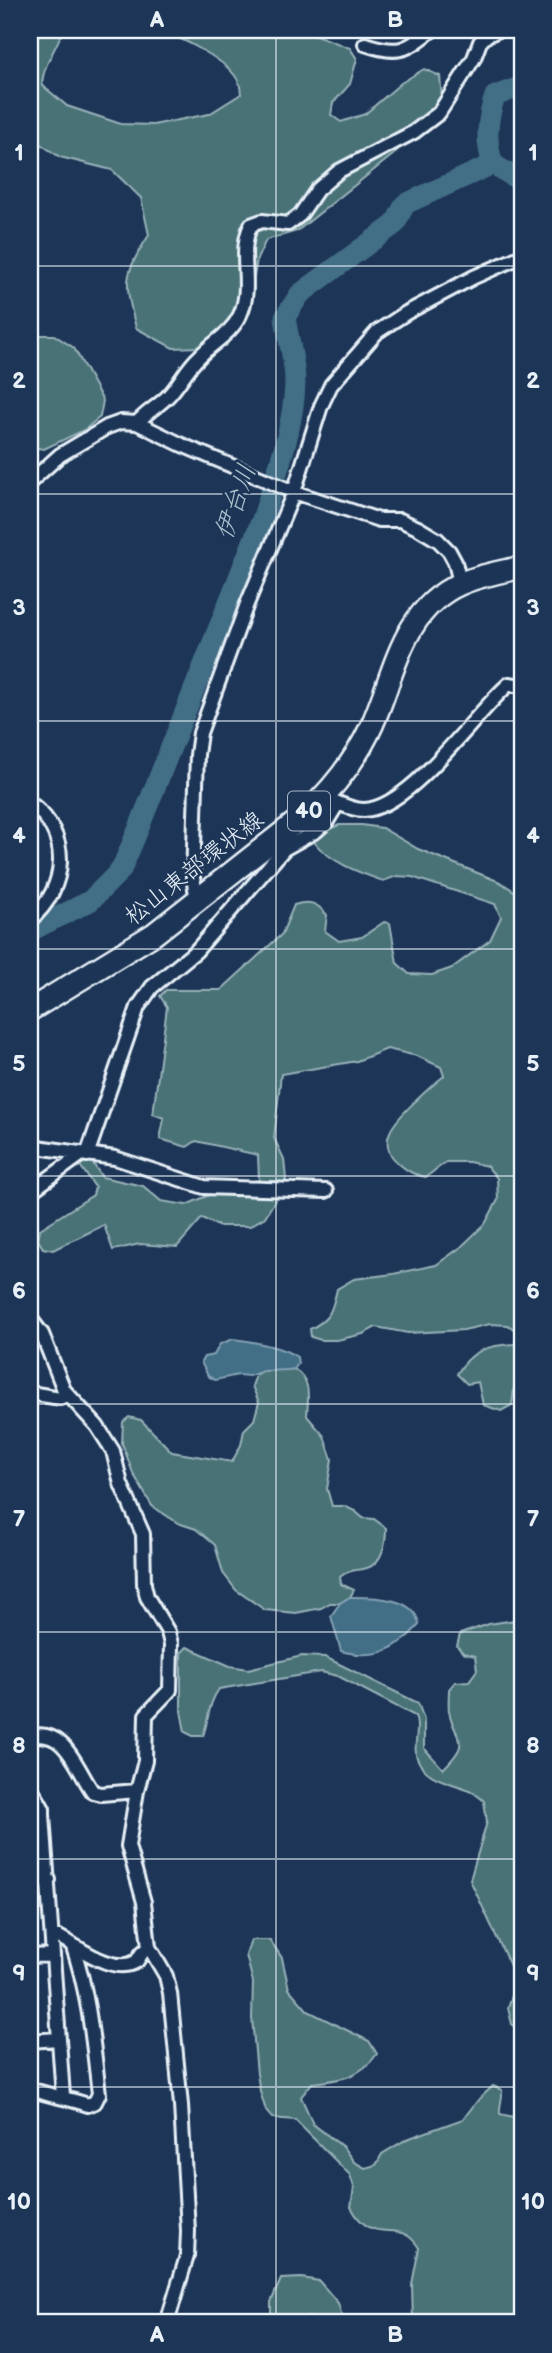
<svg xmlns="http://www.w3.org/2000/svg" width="552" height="2353" font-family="'Balsamiq Sans','Klee One',sans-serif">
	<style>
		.green { fill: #487277; stroke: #98b2b8; stroke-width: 2 }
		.water { fill: #426e86; stroke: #84a2b4; stroke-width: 2 }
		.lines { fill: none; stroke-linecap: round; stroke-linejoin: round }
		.river { stroke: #426e86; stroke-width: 21 }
		.street-casing { stroke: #e8f1f8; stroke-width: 18 }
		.primary-casing { stroke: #e8f1f8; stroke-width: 26 }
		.street { stroke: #1d3557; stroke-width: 12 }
		.primary { stroke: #1d3557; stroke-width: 21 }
		.grid { fill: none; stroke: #e8f1f8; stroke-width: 2; stroke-opacity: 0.55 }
		.labels { text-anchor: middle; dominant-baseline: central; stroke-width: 5; stroke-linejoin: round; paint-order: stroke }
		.shield { fill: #1d3557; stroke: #abb9c8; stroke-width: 2 }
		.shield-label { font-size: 23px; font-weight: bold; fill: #e8f1f8 }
		.street-label { font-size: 24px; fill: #e8f1f8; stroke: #1d3557 }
		.water-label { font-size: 26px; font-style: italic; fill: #aec3d0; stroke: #1d3557 }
		.neatline { fill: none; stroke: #e8f1f8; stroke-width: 2.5 }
		.grid-label { font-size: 23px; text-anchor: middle; font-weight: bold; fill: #e8f1f8 }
	</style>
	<rect width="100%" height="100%" fill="#1d3557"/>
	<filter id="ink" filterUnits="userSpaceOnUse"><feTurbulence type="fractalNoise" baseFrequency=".0143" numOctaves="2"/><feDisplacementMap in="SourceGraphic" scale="14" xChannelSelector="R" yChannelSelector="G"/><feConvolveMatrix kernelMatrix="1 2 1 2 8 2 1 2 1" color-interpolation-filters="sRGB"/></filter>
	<g filter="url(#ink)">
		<path class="green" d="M30 30H63C56 49 43 65 42 85L67 106 121 124 153 125 209 114 241 94C240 90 241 86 239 83 231 61 178 36 157 30H303L350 48 357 59 350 84 333 103 331 115 341 122 365 114 401 83 424 69 440 76 442 98 394 154 297 231 266 240 257 259 249 307 226 346 173 348 136 328C124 281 123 276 149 235L141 198 112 170 60 157 30 137Z
			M31 335H54L74 348 103 401 100 417 84 430 44 449 30 447Z
			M339 825H362L382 828 418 849 500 882 522 896V1368L515 1383 512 1405 501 1411 483 1405 478 1382 467 1384 457 1374C471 1350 488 1345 515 1344L519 1333 508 1325 490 1324 464 1330 408 1333 376 1327 363 1334 337 1340H321L311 1337 310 1329C331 1319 332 1310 337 1289L354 1279 393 1274 436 1265 461 1247 485 1224 498 1200 497 1178 487 1166 469 1162H446L426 1177C412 1174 407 1171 397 1162 388 1154 385 1143 390 1132 396 1117 431 1086 444 1076L441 1067 417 1056 387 1049 357 1061 281 1074 274 1138 284 1159 286 1179 274 1202 265 1217 250 1226H218L202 1218 177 1247 140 1244 113 1250 104 1225 53 1250 43 1248 38 1240 40 1229 93 1195 95 1187 79 1164 83 1158 92 1162 102 1177 143 1186 161 1201 186 1205 226 1188 259 1180 258 1155 196 1141 187 1147 160 1139 164 1118 153 1114 167 1007 160 996 166 990H221L282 934 294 905C310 900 317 903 327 915L325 931 339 941 362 937 384 922 390 923 397 963 409 974 432 975 452 968 490 940 501 917 495 904 412 877 397 876 383 881C358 872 330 862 314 842L321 833Z
			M294 1369C312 1380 308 1397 307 1416L324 1436 332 1459 327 1489 332 1506H344L355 1511 363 1518 374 1519 386 1528C386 1542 383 1563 367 1568 356 1571 349 1569 340 1577L341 1584 354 1590 350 1597 340 1603H330L321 1608 296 1613 265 1610 236 1590 223 1573 215 1545 196 1529 178 1523 152 1506 133 1473 122 1443 123 1422 129 1417 141 1420 172 1452 232 1462 241 1445 244 1430 254 1420 259 1402 252 1386 256 1375 263 1371Z
			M522 1619V2035L512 2024 508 2008 513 1993 512 1970 470 1880 487 1822 484 1801C479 1797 473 1791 467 1789 449 1782 425 1779 417 1758 412 1746 421 1729 415 1716L338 1676 321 1672 219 1689C208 1704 209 1719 203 1736H193L185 1732 181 1711V1653L187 1647 230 1666 248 1669 302 1656 325 1657 418 1703 424 1720V1748L443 1769C474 1738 455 1743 449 1711 448 1704 449 1696 449 1689L455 1682 469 1681 477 1670 475 1656 463 1653 457 1646 460 1634 489 1624Z
			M251 1940H270L282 1958 289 1989 308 2011 369 2041 377 2054C360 2078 340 2080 312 2083L301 2097 313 2124 343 2147 354 2162 365 2168 376 2165 382 2154 407 2139 463 2119 479 2099 493 2086 502 2090C503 2099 499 2105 500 2114L522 2119V2323H413L412 2284 419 2248C398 2214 374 2250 351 2207L354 2187 350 2175 295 2120 272 2118 266 2111 260 2091 257 2074 252 2018 253 1982 246 1955Z
			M301 2278 319 2281 338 2303 344 2323H314L310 2317 282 2319 271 2315V2302L281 2279Z"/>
		<path class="water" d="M233 1339C251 1341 283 1347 297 1357L298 1364 294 1369 288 1370 263 1371 249 1376 238 1375 215 1380 208 1376 201 1362 204 1357 214 1355 220 1344Z
			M350 1597C371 1597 416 1596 419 1625 396 1651 374 1660 341 1651L331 1616 340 1603Z"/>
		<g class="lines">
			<path class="river" d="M493 164C485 141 487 120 495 96L522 86
				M493 164 522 182
				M30 931 90 901 121 870 138 830 263 517C276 474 294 428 295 382 295 361 288 338 285 317L300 294 395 224 405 204 493 164"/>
			<defs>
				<path id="street" d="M365 44C398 55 406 51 432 30
					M137 423C146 412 159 406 169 395 180 383 187 368 199 357 213 342 231 334 240 315 254 285 237 254 251 225L262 221 288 224 300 215 317 190 339 171 414 132 439 113 474 58 480 42 487 35 499 30
					M30 482 60 455 107 427 121 422 137 423 182 445 294 492 379 520H400L418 528 438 540 449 551 455 562 460 583
					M333 801C342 805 354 810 364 810 411 808 473 715 509 684L522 686
					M30 803C72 834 68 888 30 920
					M197 899 193 878 197 755 200 733 247 604 294 492 321 406 331 385 377 332 406 313 474 277 522 256
					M30 1146 115 1158 204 1187 326 1191
					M87 1155 138 1007 152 987 196 951 284 849 316 831 327 821 338 803
					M30 1192 82 1154
					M30 1318 42 1334 64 1390 97 1426 113 1451 121 1484 143 1534 144 1584 147 1597 168 1632 171 1644 170 1690 146 1715 145 1761 137 1791 128 1846 144 1902 149 1947 166 1976 170 1993 181 2105 188 2231 187 2256 169 2316V2323
					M30 1393 60 1398 67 1394
					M30 1737C65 1726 77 1770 93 1792L101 1794 137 1791
					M30 1786 43 1809V1815L63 2096
					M30 1882 49 1880
					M52 1936 59 1937C79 1947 114 1976 137 1961L142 1953 149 1947
					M30 1956 53 1955
					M30 2041 58 2039
					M30 2089C50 2096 68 2098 88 2105L95 2102 99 2094C93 2043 89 1993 72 1944"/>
				<path id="primary" d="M30 1010 154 934 305 815C333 789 356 760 372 725 395 673 402 610 460 584 479 575 502 572 522 567"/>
			</defs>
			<use href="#street" class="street-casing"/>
			<use href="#primary" class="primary-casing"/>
			<use href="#street" class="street"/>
			<use href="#primary" class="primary"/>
		</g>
	</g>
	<path class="grid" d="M276 30V2323M30 266H522M30 494H522M30 721H522M30 949H522M30 1176H522M30 1404H522M30 1632H522M30 1859H522M30 2087H522"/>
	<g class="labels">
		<rect class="shield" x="288" y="791.5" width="42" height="39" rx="5"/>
		<g class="shield-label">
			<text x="309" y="811">40</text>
		</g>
		<g class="street-label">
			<text transform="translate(194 868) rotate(-38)">松山東部環状線</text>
		</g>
		<g class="water-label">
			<text transform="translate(236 502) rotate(-71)">伊台川</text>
		</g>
	</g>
	<rect width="552" height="2353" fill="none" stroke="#1d3557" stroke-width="77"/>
	<rect x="38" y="38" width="476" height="2276" class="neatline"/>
	<g class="grid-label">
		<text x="157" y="27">A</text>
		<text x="395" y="27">B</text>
		<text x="19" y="160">1</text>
		<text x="533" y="160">1</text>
		<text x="19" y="388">2</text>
		<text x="533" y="388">2</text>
		<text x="19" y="615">3</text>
		<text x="533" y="615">3</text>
		<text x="19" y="843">4</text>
		<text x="533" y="843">4</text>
		<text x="19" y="1071">5</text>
		<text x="533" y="1071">5</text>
		<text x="19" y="1298">6</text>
		<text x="533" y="1298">6</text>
		<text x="19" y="1526">7</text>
		<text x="533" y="1526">7</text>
		<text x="19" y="1753">8</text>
		<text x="533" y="1753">8</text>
		<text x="19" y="1981">9</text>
		<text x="533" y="1981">9</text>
		<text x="19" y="2209">10</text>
		<text x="533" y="2209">10</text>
		<text x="157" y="2342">A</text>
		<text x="395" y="2342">B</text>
	</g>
</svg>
